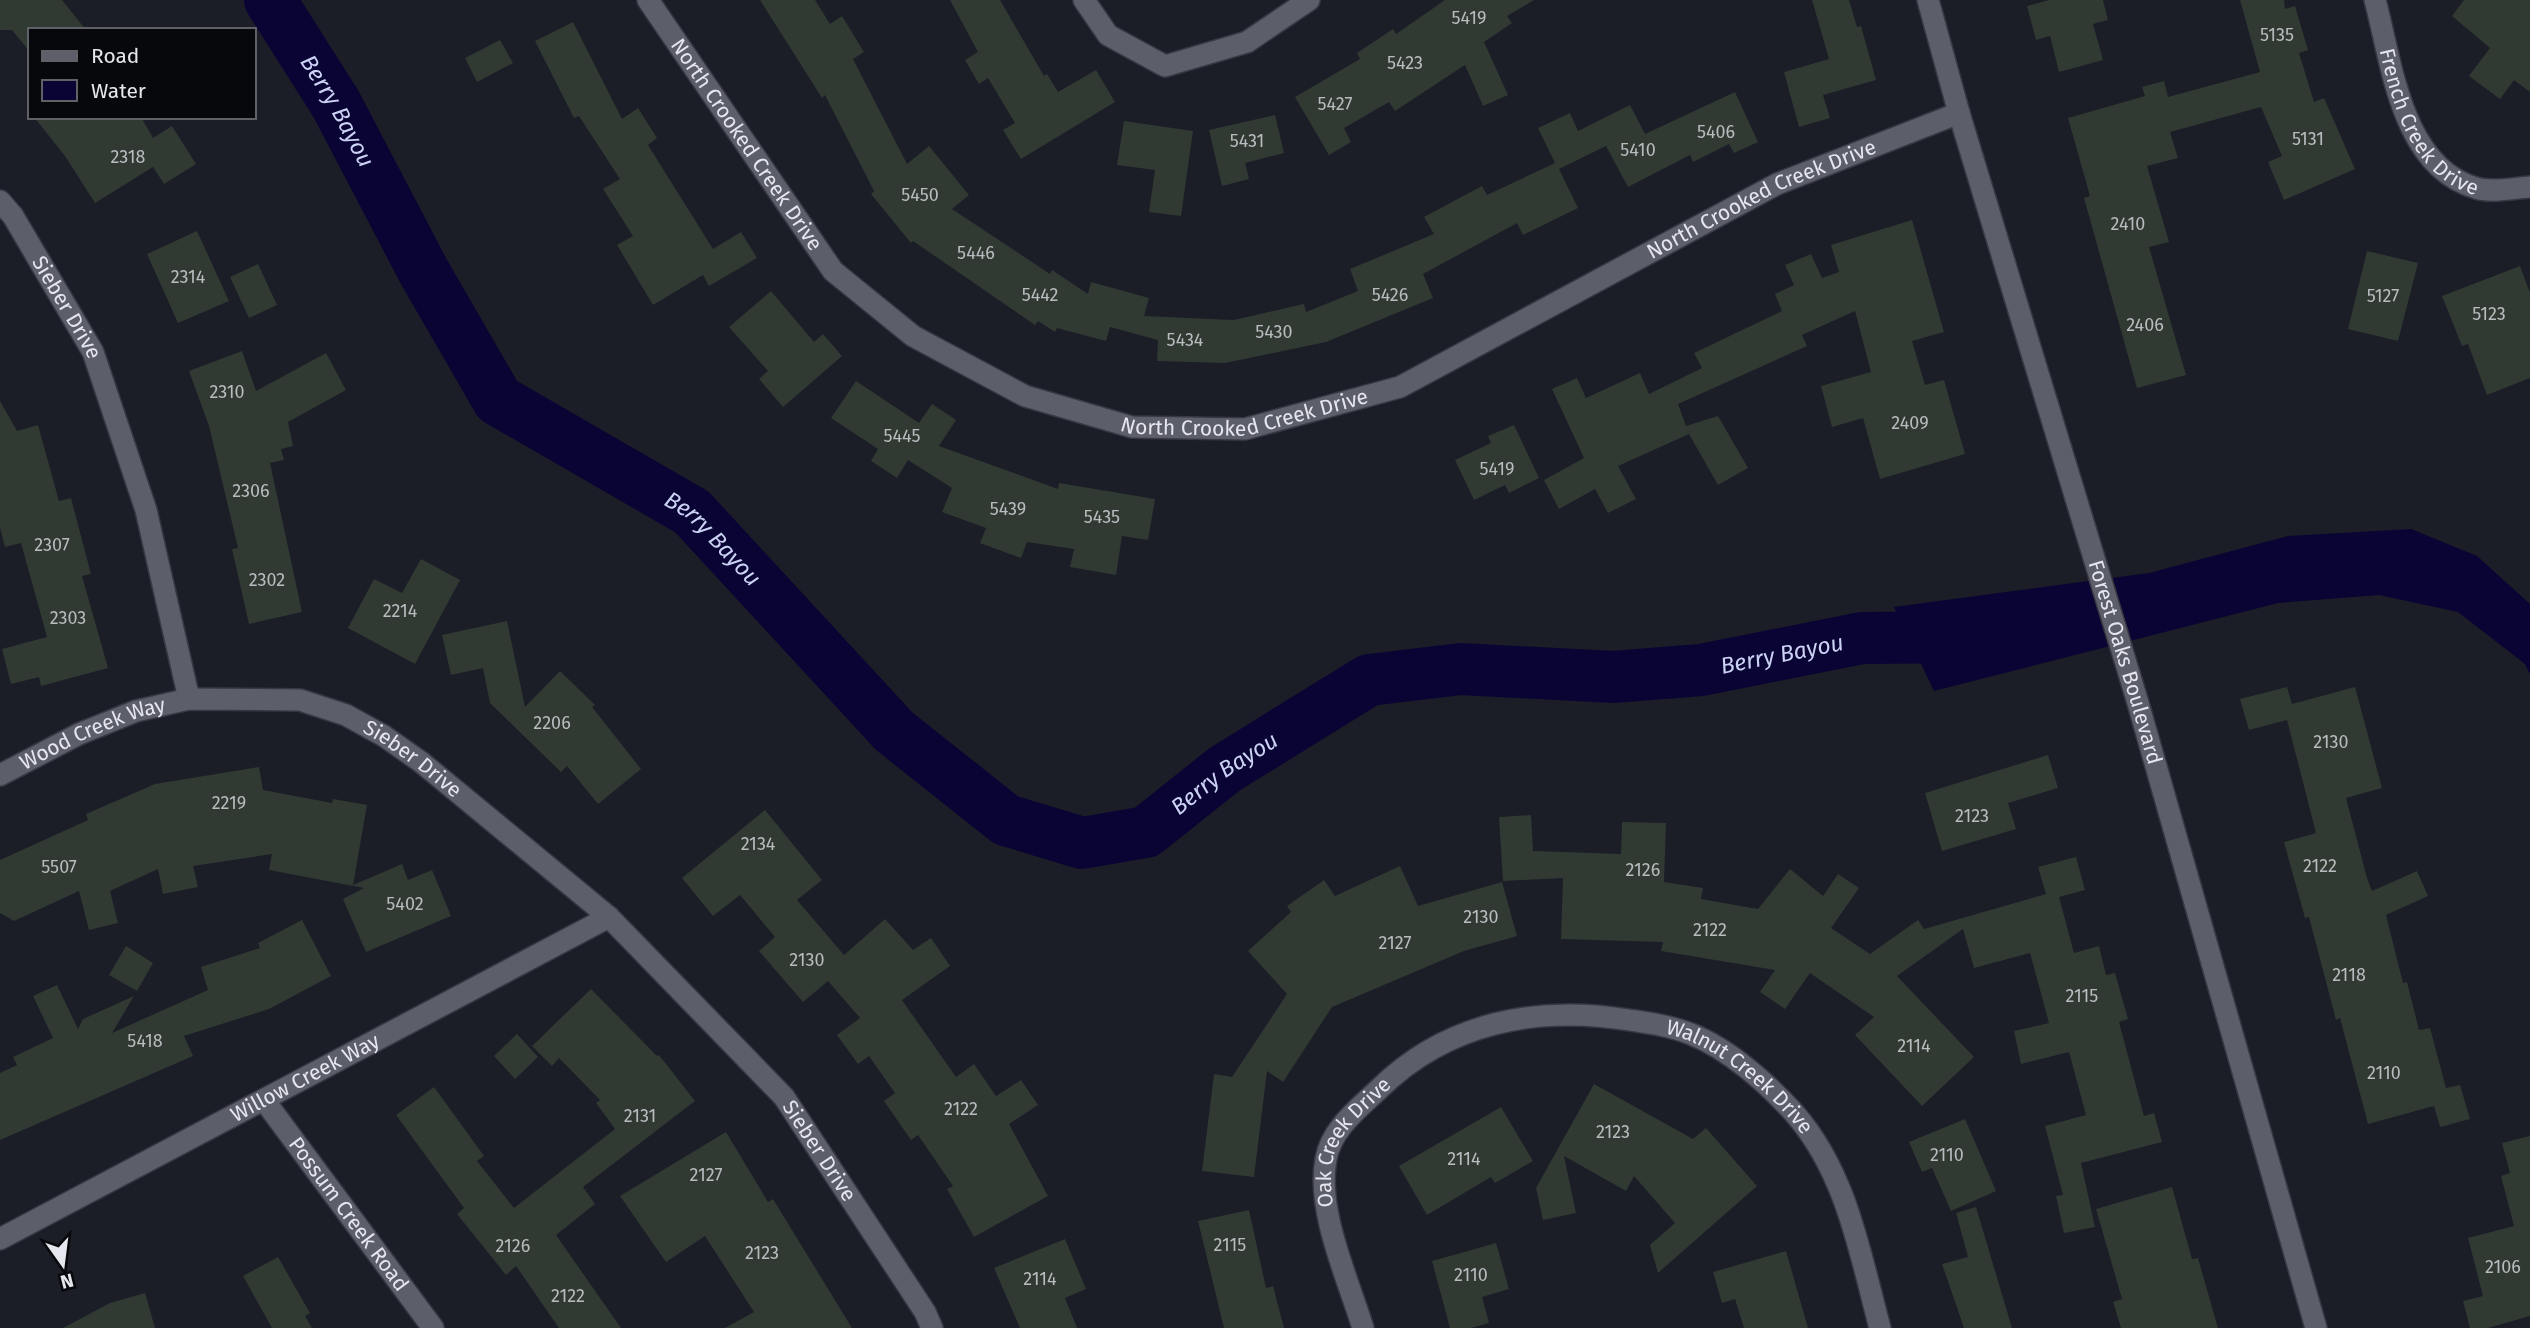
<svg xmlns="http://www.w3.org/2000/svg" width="2530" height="1328" font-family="'Fira Sans',sans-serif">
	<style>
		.water { fill: #090434 }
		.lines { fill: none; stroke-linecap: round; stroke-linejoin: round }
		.river { stroke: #090434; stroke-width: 52 }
		.building { fill: #303a32 }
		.minor-casing { stroke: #373841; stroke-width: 24 }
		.tertiary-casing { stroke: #373841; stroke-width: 24 }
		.minor { stroke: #5c5e6a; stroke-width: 21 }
		.tertiary { stroke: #5c5e6a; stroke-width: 21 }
		.labels { text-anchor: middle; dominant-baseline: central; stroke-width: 5; stroke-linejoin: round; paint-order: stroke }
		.number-label { font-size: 18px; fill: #b8bcbf }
		.street-label { font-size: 21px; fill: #e6e7ee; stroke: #07080c }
		.water-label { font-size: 23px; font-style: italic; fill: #cbd2f4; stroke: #07080c }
	</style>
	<rect width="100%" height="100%" fill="#1b1d27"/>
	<path class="water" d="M2411 529 2477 556 2530 604V674L2525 664 2458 612 2379 595 2278 603 1934 691 1894 607 2149 573 2288 536Z"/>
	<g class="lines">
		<path class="river" id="s1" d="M270 0 336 104 424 272 498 400 692 512 894 731 1006 820 1082 843 1146 832 1225 769 1369 680 1461 669 1613 677 1701 670 1862 638 1981 637"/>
	</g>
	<path class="building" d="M0 0H62L86 30H30V52L12 30H0Z
		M760 0H815L830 24 842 16 864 52 853 59 907 164 929 146 969 195 952 209 1050 274 1052 270 1088 294 1091 282 1149 298 1144 316 1234 320 1304 304 1306 312 1358 291 1350 269 1434 234 1424 217 1482 186 1487 195 1555 163 1538 128 1570 113 1578 131 1630 105 1645 134 1735 92 1758 142 1734 153 1729 144 1693 162 1690 155 1628 187 1606 146 1559 169 1578 208 1523 235 1517 223 1423 274 1433 298 1326 342 1225 363 1157 361 1158 340 1110 327 1106 341 1057 328 1055 332 1038 321 1035 325 913 241 911 243 871 194 874 191 825 95 822 98Z
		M950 0H1000L1044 76 1047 74 1058 92 1096 70 1115 102 1021 159 1003 130 1015 123 988 78 979 84 965 60 978 52Z
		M1445 0H1534L1507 16 1512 23 1484 42 1508 95 1483 106 1465 65 1395 111 1389 102 1344 128 1351 142 1329 155 1295 97 1360 59 1357 53 1393 29 1396 34Z
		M1812 0H1849L1857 27 1861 26 1876 80 1823 95 1830 118 1799 127 1784 72 1829 59Z
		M2049 0H2103L2108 20 2093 24 2103 60 2059 72 2050 36 2036 40 2027 6Z
		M2240 0H2284L2285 9 2295 6 2308 50 2299 53 2314 102 2324 98 2355 169 2284 200 2268 162 2282 156 2261 107 2170 132 2178 158 2147 166 2169 242 2149 247 2186 375 2137 388 2084 198 2090 196 2068 118 2145 96 2142 87 2164 81 2168 97 2260 72Z
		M2464 0H2530V92L2514 80 2500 99 2469 76 2490 48 2452 16Z
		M573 22 622 119 638 108 657 138 648 145 713 249 741 232 757 258 709 286 703 275 653 305 617 245 633 236 603 189 620 179 579 116 574 118 535 41Z
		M500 40 513 63 477 82 465 58Z
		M1275 115 1284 153 1245 163 1249 179 1222 186 1209 130Z
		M34 117H141L153 138 172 126 196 164 164 184 153 167 95 203 65 156Z
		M1124 121 1193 131 1181 216 1149 212 1155 170 1117 165Z
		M1912 220 1944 332 1912 341 1925 385 1944 380 1965 454 1880 479 1863 418 1832 427 1821 386 1871 372 1855 311 1802 335 1807 346 1678 404 1686 426 1718 416 1748 468 1718 485 1689 434 1618 466 1636 499 1608 513 1595 489 1559 509 1544 480 1584 458 1552 389 1577 378 1586 398 1640 373 1649 394 1702 368 1694 353 1782 311 1775 294 1794 285 1785 265 1811 254 1822 278 1839 272 1831 245Z
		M197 231 229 301 178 323 147 254Z
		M2367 251 2418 263 2398 341 2348 329Z
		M258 264 277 305 249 318 230 277Z
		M2520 266 2530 293V378L2487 395 2468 344 2462 346 2442 296Z
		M771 291 814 342 823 334 842 356 783 407 759 379 768 371 729 327Z
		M242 351 256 391 326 353 346 390 288 422 293 446 281 449 284 460 270 463 302 612 249 624 232 549 238 548 209 426 189 371Z
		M856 381 919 423 932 404 956 420 939 446 1058 489 1059 483 1155 499 1148 540 1122 536 1116 575 1070 567 1074 549 1027 542 1021 558 980 543 986 528 942 512 952 488 908 460 897 478 871 461 878 449 831 418Z
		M0 401 17 431 38 425 59 501 71 498 91 574 82 576 108 668 41 686 39 677 11 684 2 649 47 637 21 543 5 547 0 528Z
		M1514 425 1539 478 1509 493 1505 485 1474 500 1455 460 1491 443 1488 436Z
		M421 559 460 580 415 664 348 628 374 579 402 593Z
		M507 621 525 707 560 671 595 705 592 707 641 769 598 804 567 766 561 772 490 703 483 668 451 675 442 635Z
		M2287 687 2292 704 2355 687 2382 788 2346 798 2367 878 2372 891 2417 871 2428 896 2386 915 2403 983 2407 982 2419 1030 2430 1028 2446 1088 2460 1085 2470 1119 2440 1127 2434 1106 2368 1124 2340 1018 2336 1020 2309 917 2305 918 2284 842 2316 833 2287 720 2249 730 2240 699Z
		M2048 755 2058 788 2008 803 2016 829 1942 851 1925 793Z
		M259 767 263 790 332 803 333 799 367 805 353 885 402 864 408 880 432 870 451 916 366 952 343 899 364 888 269 870 272 854 193 866 198 887 163 894 158 869 110 891 118 923 89 930 79 891 14 921 0 913V860L88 820 86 814 155 784Z
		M765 810 822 880 797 900 844 955 885 919 913 950 931 938 950 966 902 1000 956 1077 974 1064 996 1096 1021 1080 1038 1105 1009 1124 1048 1196 974 1237 947 1189 953 1186 918 1135 911 1140 884 1101 895 1093 869 1056 858 1064 837 1035 860 1018 828 981 803 1002 759 951 775 937 740 895 713 916 682 878Z
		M1531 815 1533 851 1621 854 1622 822 1666 823 1664 882 1703 888 1701 899 1758 909 1790 869 1823 896 1838 874 1859 888 1831 928 1870 954 1918 920 1924 929 2046 894 2038 867 2076 857 2085 890 2059 897 2074 953 2099 946 2106 975 2115 973 2128 1019 2119 1022 2144 1116 2154 1113 2162 1142 2081 1163 2095 1227 2064 1233 2056 1196 2063 1195 2045 1126 2086 1115 2069 1052 2021 1064 2014 1031 2049 1023 2030 953 1974 968 1963 929 1897 976 1974 1057 1922 1106 1855 1035 1874 1017 1810 973 1785 1009 1760 992 1775 970 1661 951 1663 942 1561 939 1563 878 1503 881 1499 817Z
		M1400 866 1418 906 1502 882 1517 936 1464 951 1332 1007 1283 1082 1267 1071 1254 1177 1202 1171 1214 1074 1232 1077 1287 994 1248 951 1291 912 1287 906 1324 880 1335 896Z
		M302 920 331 976 269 1009 184 1036 193 1056 0 1140V1073L17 1065 13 1057 53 1038 33 996 57 985 78 1029 83 1019 134 996 112 1033 208 990 201 967 260 948 258 943Z
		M126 946 153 963 137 991 109 975Z
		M591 989 657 1056 659 1055 695 1101 583 1187 595 1204 556 1235 621 1328H559L516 1266 506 1275 457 1214 464 1208 396 1115 434 1087 484 1156 477 1161 514 1208 615 1129 596 1103 600 1100 559 1058 552 1066 532 1046Z
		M517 1034 538 1057 515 1079 494 1056Z
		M1594 1084 1693 1139 1706 1128 1757 1186 1658 1273 1650 1245 1675 1223 1634 1176 1626 1191 1564 1156 1576 1213 1543 1220 1536 1188Z
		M1501 1107 1533 1161 1495 1183 1491 1177 1427 1215 1399 1166Z
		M1965 1119 1996 1191 1951 1211 1932 1168 1922 1172 1909 1142Z
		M726 1132 768 1202 773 1199 852 1328H725L754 1312 705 1236 666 1262 620 1196Z
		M2530 1136V1316L2488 1328H2470L2463 1301 2483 1296 2468 1238 2514 1226 2501 1176 2510 1173 2502 1143Z
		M2172 1187 2192 1259 2198 1258 2218 1328H2121L2113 1302 2122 1299 2096 1209Z
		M1976 1207 2012 1328H1964L1942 1264 1968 1257 1956 1213Z
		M1249 1210 1266 1288 1273 1286 1284 1328H1224L1198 1221Z
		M1065 1239 1086 1289 1065 1298 1077 1328H1020L994 1268Z
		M1496 1243 1509 1289 1482 1297 1489 1323 1471 1328H1450L1432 1261Z
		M1786 1251 1808 1328H1744L1735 1299 1722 1303 1713 1272Z
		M278 1257 310 1313 305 1316 312 1328H272L243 1276Z
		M145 1293 155 1328H63L110 1303Z"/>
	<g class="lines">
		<defs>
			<g id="minor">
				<path id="s2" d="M648 0 833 271 913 336 1025 396 1132 427 1245 429 1400 387 1777 184 1959 113"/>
				<path d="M1084 0 1108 35 1165 66 1247 42 1309 0"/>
				<path id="s3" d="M2375 0C2392 63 2401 166 2476 188 2491 193 2514 188 2530 187"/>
				<path id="s4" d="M0 201 13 216 93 352 146 510 189 699"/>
				<path id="s5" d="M0 775 79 734 136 711 189 699 300 700 346 715 384 736 421 762 609 917 784 1097 925 1312 932 1328"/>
				<path id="s6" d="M264 1100 433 1328"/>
				<path id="s7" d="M0 1239 609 917"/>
				<path id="s8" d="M1363 1328C1348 1279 1316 1210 1326 1159 1331 1129 1359 1108 1379 1089 1447 1022 1538 1005 1629 1020 1649 1023 1671 1026 1691 1034 1729 1049 1768 1084 1795 1114 1847 1174 1860 1254 1880 1328"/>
			</g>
			<g id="tertiary">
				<path id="s9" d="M1928 0 1959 113 2138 703 2316 1328"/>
			</g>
		</defs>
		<use href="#minor" class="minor-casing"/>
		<use href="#tertiary" class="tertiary-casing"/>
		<use href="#minor" class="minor"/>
		<use href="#tertiary" class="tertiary"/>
	</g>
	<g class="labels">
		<g class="number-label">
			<text x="1469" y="18">5419</text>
			<text x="2277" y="35">5135</text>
			<text x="1405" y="63">5423</text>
			<text x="1335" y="104">5427</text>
			<text x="1716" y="132">5406</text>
			<text x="2308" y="139">5131</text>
			<text x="1247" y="141">5431</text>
			<text x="1638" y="150">5410</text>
			<text x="128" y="157">2318</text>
			<text x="920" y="195">5450</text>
			<text x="2128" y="224">2410</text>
			<text x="976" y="253">5446</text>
			<text x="188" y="277">2314</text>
			<text x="1040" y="295">5442</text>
			<text x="1390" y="295">5426</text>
			<text x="2383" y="296">5127</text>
			<text x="2489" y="314">5123</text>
			<text x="2145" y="325">2406</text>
			<text x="1274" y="332">5430</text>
			<text x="1185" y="340">5434</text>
			<text x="227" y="392">2310</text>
			<text x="1910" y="423">2409</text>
			<text x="902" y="436">5445</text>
			<text x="1497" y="469">5419</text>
			<text x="251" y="491">2306</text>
			<text x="1008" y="509">5439</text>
			<text x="1102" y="517">5435</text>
			<text x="52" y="545">2307</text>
			<text x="267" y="580">2302</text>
			<text x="400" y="611">2214</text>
			<text x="68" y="618">2303</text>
			<text x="552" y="723">2206</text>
			<text x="2331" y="742">2130</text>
			<text x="229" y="803">2219</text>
			<text x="1972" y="816">2123</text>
			<text x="758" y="844">2134</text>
			<text x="2320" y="866">2122</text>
			<text x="59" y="867">5507</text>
			<text x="1643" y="870">2126</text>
			<text x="405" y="904">5402</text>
			<text x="1481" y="917">2130</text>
			<text x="1710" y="930">2122</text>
			<text x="1395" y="943">2127</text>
			<text x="807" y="960">2130</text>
			<text x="2349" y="975">2118</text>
			<text x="2082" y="996">2115</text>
			<text x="145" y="1041">5418</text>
			<text x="1914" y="1046">2114</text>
			<text x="2384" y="1073">2110</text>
			<text x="961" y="1109">2122</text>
			<text x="640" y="1116">2131</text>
			<text x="1613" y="1132">2123</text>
			<text x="1947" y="1155">2110</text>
			<text x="1464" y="1159">2114</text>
			<text x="706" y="1175">2127</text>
			<text x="1230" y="1245">2115</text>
			<text x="513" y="1246">2126</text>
			<text x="762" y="1253">2123</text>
			<text x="2503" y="1267">2106</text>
			<text x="1471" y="1275">2110</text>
			<text x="1040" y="1279">2114</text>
			<text x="568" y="1296">2122</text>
		</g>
		<g class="street-label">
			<text stroke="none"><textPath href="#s3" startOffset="138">French Creek Drive</textPath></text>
			<text stroke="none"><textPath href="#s2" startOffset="175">North Crooked Creek Drive</textPath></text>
			<text stroke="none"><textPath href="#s2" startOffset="1351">North Crooked Creek Drive</textPath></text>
			<text stroke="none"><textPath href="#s4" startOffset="126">Sieber Drive</textPath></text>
			<text stroke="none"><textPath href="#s2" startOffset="784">North Crooked Creek Drive</textPath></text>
			<text stroke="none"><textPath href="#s9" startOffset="691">Forest Oaks Boulevard</textPath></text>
			<text stroke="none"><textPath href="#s5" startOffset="102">Wood Creek Way</textPath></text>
			<text stroke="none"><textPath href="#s5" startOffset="444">Sieber Drive</textPath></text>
			<text stroke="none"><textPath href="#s7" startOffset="345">Willow Creek Way</textPath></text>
			<text stroke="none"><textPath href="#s8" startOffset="662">Walnut Creek Drive</textPath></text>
			<text stroke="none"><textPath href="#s8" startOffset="201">Oak Creek Drive</textPath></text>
			<text stroke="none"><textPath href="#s5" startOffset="1012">Sieber Drive</textPath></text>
			<text stroke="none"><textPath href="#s6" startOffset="142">Possum Creek Road</textPath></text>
		</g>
		<g class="water-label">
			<text stroke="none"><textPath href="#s1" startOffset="130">Berry Bayou</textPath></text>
			<text stroke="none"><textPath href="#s1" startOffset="718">Berry Bayou</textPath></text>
			<text stroke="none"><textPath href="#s1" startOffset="1956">Berry Bayou</textPath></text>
			<text stroke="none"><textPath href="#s1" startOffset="1368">Berry Bayou</textPath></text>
		</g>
	</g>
	<rect x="28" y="28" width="228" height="91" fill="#07080c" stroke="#606166" stroke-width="2"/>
	<rect x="42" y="51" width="35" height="10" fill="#5c5e6a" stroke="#606166" stroke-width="2"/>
	<text x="91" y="63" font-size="21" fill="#e6e7ee">Road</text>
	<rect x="42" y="80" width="35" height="21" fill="#090434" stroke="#606166" stroke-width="2"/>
	<text x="91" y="98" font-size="21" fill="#e6e7ee">Water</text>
	<g transform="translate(63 1265) rotate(166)" stroke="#07080c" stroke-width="5" paint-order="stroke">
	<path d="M0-5L12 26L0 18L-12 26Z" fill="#e6e7ee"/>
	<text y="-10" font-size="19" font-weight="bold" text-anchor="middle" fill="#e6e7ee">N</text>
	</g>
</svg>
